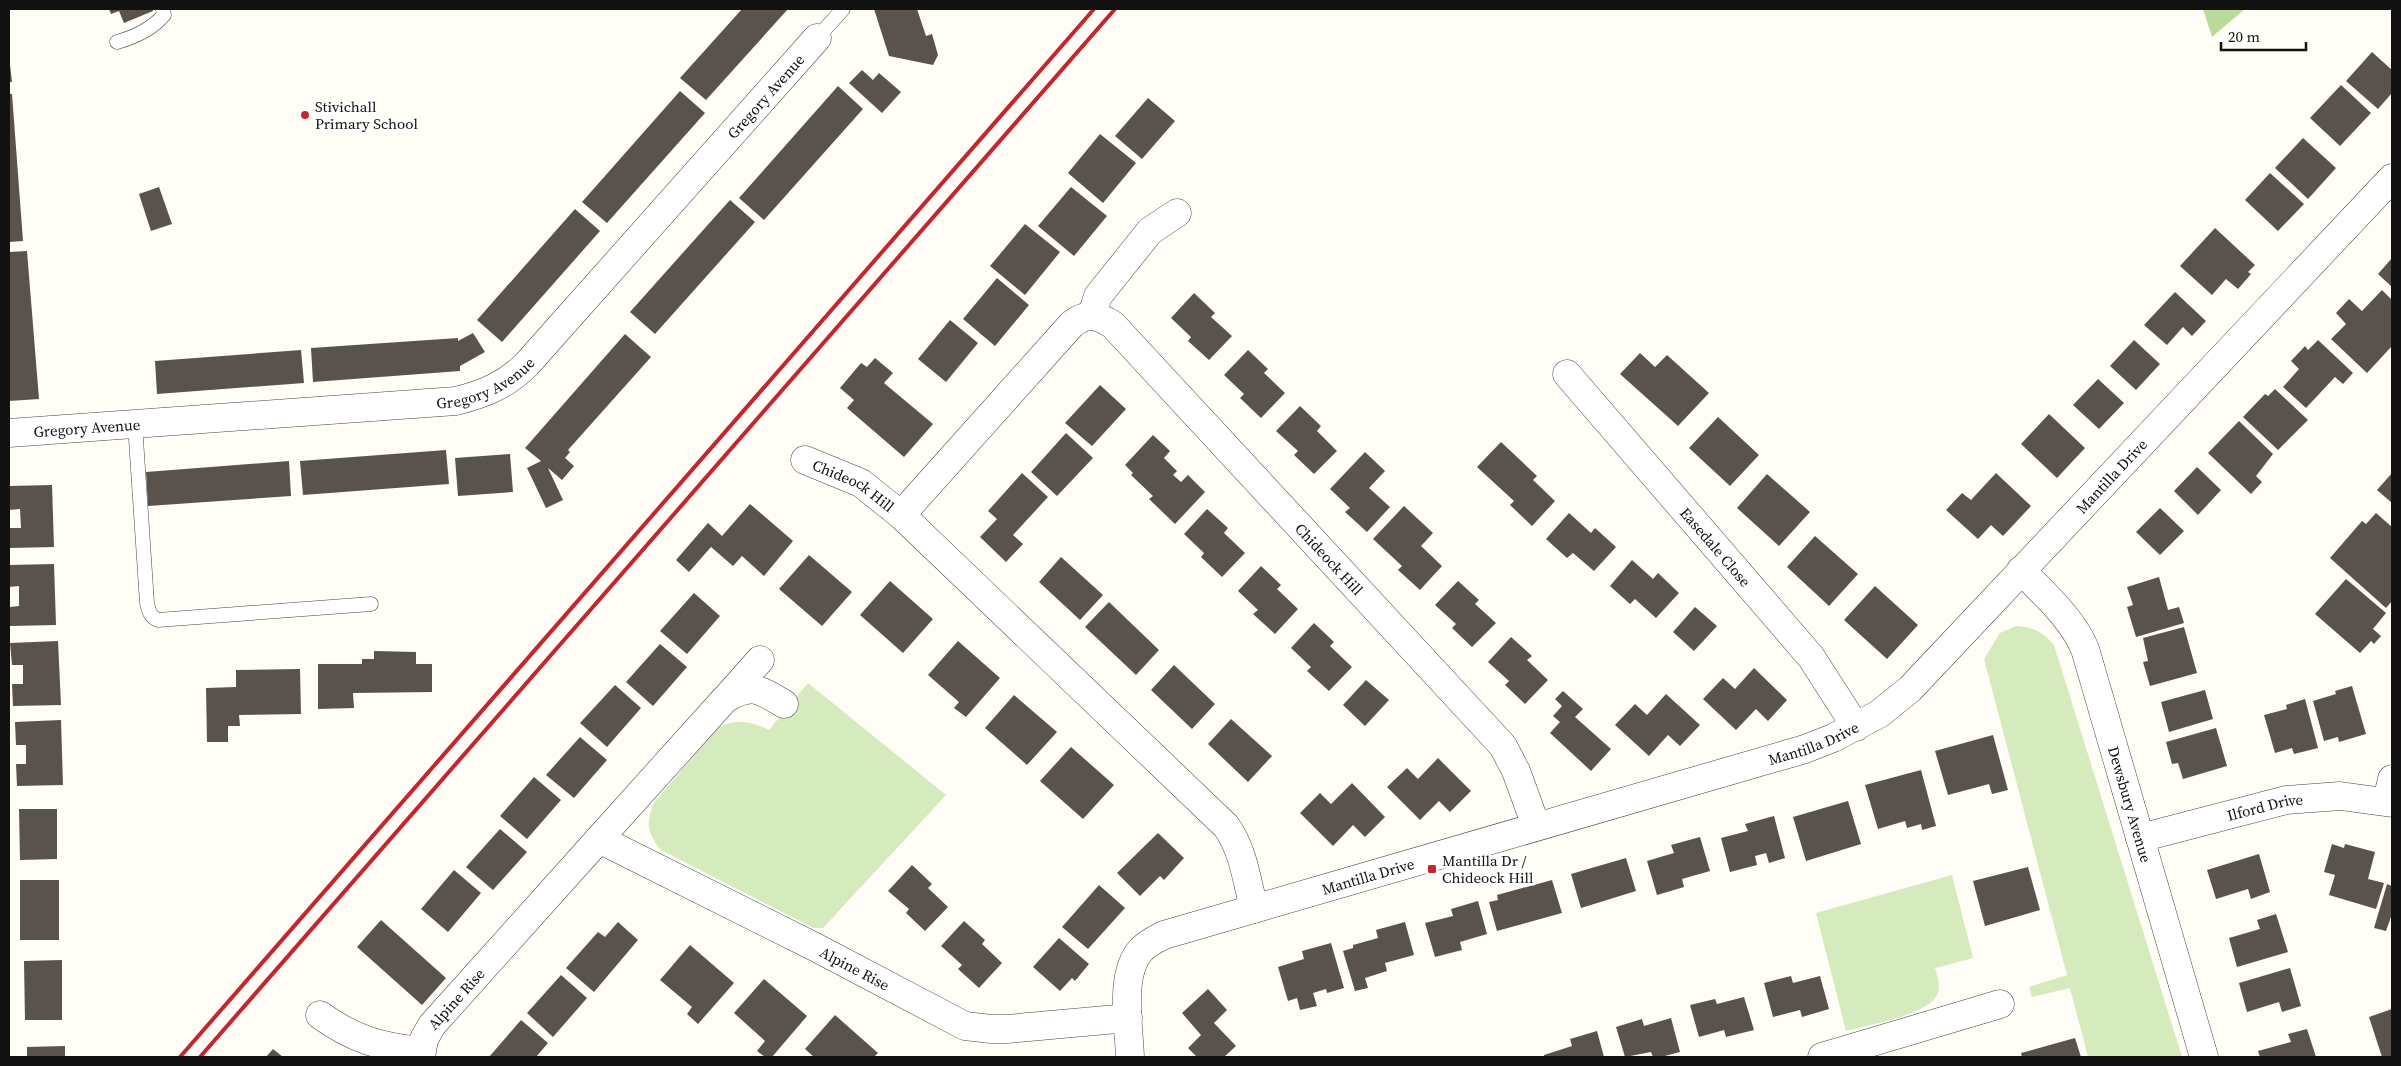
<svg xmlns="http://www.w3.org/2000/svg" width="2401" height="1066" font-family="'Source Serif 4',serif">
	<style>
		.green { fill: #d5ebbd }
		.forest { fill: #b9dc9c }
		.building { fill: #5a524d }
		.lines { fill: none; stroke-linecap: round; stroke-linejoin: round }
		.lane-casing { stroke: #444; stroke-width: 15 }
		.street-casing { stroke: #444; stroke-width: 29 }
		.lane { stroke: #fff; stroke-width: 14 }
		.street { stroke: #fff; stroke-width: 28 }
		.rail { stroke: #c4262e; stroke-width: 4 }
		.poi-dot { fill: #c4262e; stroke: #fff; stroke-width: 2 }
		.labels { text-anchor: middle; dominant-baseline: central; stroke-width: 5; stroke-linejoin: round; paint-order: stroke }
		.street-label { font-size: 15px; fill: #111; stroke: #fff }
		.poi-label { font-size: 15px; fill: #111; stroke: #fff; text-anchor: start }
	</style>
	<rect width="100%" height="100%" fill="#fffdf5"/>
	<path class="green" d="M2016 626C2034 627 2043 632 2054 645L2182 1057H2088L2070 988 2032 997 2029 987 2067 975 1984 659 2000 633Z
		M808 683 946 795 823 928H813L661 850C647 834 646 823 653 804L717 728C736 718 751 721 769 730Z
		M1952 875 1973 958 1935 968C1938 978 1941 986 1937 995 1928 1015 1867 1025 1846 1031L1816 913Z"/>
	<path class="forest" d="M2203 9H2245L2212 37Z"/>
	<path class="building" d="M109 9H153V11L124 23 119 11 111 14Z
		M742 9H788L706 100 680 78Z
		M874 9H917L926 36 932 34 938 55 933 65 889 56Z
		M2372 52 2392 70V93L2378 109 2346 81Z
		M9 56 12 82H9Z
		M862 70 873 80 879 73 901 92 882 113 849 83Z
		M2341 85 2371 113 2340 146 2310 118Z
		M838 86 863 109 764 220 739 198Z
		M680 91 705 113 607 223 582 202Z
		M9 94H12L23 241 9 242Z
		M1148 98 1175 121 1142 159 1115 136Z
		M1100 134 1136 163 1103 203 1068 173Z
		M2303 138 2336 168 2308 199 2275 168Z
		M2270 173 2304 204 2278 231 2245 200Z
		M159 187 172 224 151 231 139 194Z
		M1071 187 1107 216 1074 256 1038 226Z
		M730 200 755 222 655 334 630 312Z
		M575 209 600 231 502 342 477 320Z
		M1025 224 1060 252 1025 295 990 266Z
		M2215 228 2255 265 2248 272 2251 274 2238 289 2226 279 2212 295 2180 266Z
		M27 251 39 399 9 401V252Z
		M2392 258V287L2378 274Z
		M997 278 1029 305 995 346 963 319Z
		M2382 290 2392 300V346L2367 373 2331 339 2346 324 2336 313 2349 299 2362 311Z
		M2175 292 2206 321 2192 336 2183 327 2167 345 2144 325Z
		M1194 293 1215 313 1211 317 1232 336 1209 360 1188 341 1191 337 1171 318Z
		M950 320 978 343 946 382 918 359Z
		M473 333 485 352 460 366V371L313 382 311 348 458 338V341Z
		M625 334 651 357 568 450 570 452 565 458 574 466 562 480 548 468 563 500 546 508 527 468 541 461 525 448Z
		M2134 340 2160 364 2136 390 2110 366Z
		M2318 340 2353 373 2343 384 2335 377 2306 408 2283 387 2299 369 2291 361 2305 346 2308 350Z
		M301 350 304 383 157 394 155 361Z
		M1248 350 1268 369 1264 373 1285 393 1261 418 1240 398 1244 394 1224 375Z
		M1640 353 1655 367 1667 355 1709 393 1678 426 1620 374Z
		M875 358 893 373 884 383 933 424 904 457 847 408 854 400 840 388 861 363 867 367Z
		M2098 379 2124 403 2099 429 2073 405Z
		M1100 385 1126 409 1092 446 1065 423Z
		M2275 389 2308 420 2278 450 2243 417 2265 394 2268 396Z
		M1300 406 1321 426 1317 431 1337 451 1314 474 1294 455 1298 451 1276 431Z
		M2049 414 2085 448 2057 478 2021 444Z
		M1718 417 1759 455 1730 486 1689 448Z
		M2239 421 2273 454 2256 476 2262 482 2251 494 2208 453Z
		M1066 433 1093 458 1057 496 1031 472Z
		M1153 435 1170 451 1164 458 1177 471 1173 475 1181 482 1188 475 1205 492 1175 524 1149 499 1153 496 1131 475 1133 473 1125 465Z
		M1501 442 1537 476 1533 480 1555 501 1532 526 1510 505 1514 501 1477 467Z
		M446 450 449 484 303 495 300 461Z
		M1365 452 1385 471 1369 488 1390 507 1367 532 1345 512 1350 508 1330 489Z
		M510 454 513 492 458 496 455 458Z
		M289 461 291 496 148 506 146 472Z
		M2197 467 2221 490 2198 515 2174 491Z
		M1022 473 1048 497 1013 535 1023 544 1006 562 980 537 997 519 988 511Z
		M1996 473 2031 506 2003 536 1991 525 1978 539 1946 510 1962 493 1971 500Z
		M2392 473V503L2377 490Z
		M1767 474 1810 512 1779 546 1737 508Z
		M52 485 54 547 9 548V528H21L20 509 9 510V486Z
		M750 504 793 541 764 576 742 556 733 566 711 547 689 572 676 560 708 523 722 536Z
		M1404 506 1433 533 1421 546 1442 566 1420 590 1398 570 1402 566 1373 539Z
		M2160 508 2184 531 2160 555 2136 532Z
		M1207 509 1228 528 1224 533 1245 553 1222 577 1201 557 1204 553 1184 534Z
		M1569 513 1591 533 1595 528 1616 547 1594 571 1573 553 1567 558 1546 539Z
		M2376 513 2392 527V601L2386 608 2330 558 2362 521 2366 524Z
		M1815 536 1858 574 1829 606 1787 567Z
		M809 555 852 592 822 626 779 589Z
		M1061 557 1103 595 1080 620 1039 582Z
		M1632 560 1653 579 1658 573 1679 593 1656 618 1635 599 1630 604 1610 586Z
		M54 564 56 625 10 626V607L19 606V586L9 587V565Z
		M1261 566 1281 585 1277 589 1298 609 1275 634 1253 614 1258 610 1238 591Z
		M2159 577 2168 610 2179 607 2184 623 2136 637 2127 607 2133 605 2127 587Z
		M2346 579 2386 613 2373 629 2381 636 2374 644 2371 641 2360 653 2315 614Z
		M890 581 933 619 903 653 860 615Z
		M1458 581 1479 600 1475 604 1496 623 1472 647 1452 628 1456 624 1435 605Z
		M1875 586 1918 625 1887 659 1844 620Z
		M694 593 720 616 687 654 660 631Z
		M1109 602 1159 650 1136 675 1085 627Z
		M1695 607 1717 626 1694 651 1673 632Z
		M1314 623 1334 642 1330 646 1352 667 1329 691 1307 671 1311 667 1291 648Z
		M2184 627 2197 673 2150 686 2143 662 2148 661 2143 638Z
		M1511 637 1532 656 1527 660 1548 680 1525 704 1505 685 1509 681 1488 662Z
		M58 641 61 705 13 706 12 684H23V665H12L10 643Z
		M958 641 1000 678 966 717 954 708 959 702 928 675Z
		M660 644 687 667 653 706 626 682Z
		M374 651 416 652V664H432V692L353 693 354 708 318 709V664H362V659H374Z
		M1174 665 1215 704 1192 729 1151 690Z
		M1754 668 1787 700 1768 721 1756 709 1736 730 1703 699 1723 678 1735 689Z
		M300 669 301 714 239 715 240 726H228V742H207L206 688 236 687V670Z
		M1366 680 1389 700 1365 726 1343 705Z
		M615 685 641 708 607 747 580 723Z
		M2352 686 2366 734 2339 742 2338 737 2324 741 2313 701 2336 694 2335 691Z
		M2205 690 2213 719 2169 732 2161 702Z
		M1563 691 1583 709 1575 717 1611 749 1591 771 1550 733 1560 722 1553 716 1562 706 1555 699Z
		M1666 694 1700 725 1680 746 1668 735 1649 756 1615 725 1635 704 1647 715Z
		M1014 695 1057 732 1027 765 985 728Z
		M2305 699 2318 748 2294 754 2292 748 2275 753 2264 715 2287 709 2286 705Z
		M1231 719 1272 756 1248 782 1208 744Z
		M61 720 63 785 17 786 16 764H26V745H16L15 722Z
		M2216 728 2227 766 2183 779 2178 763 2172 764 2166 742Z
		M1993 735 2008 790 1992 794 1989 784 1948 795 1935 751Z
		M580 737 607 760 574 798 546 775Z
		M1071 747 1114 785 1083 819 1040 781Z
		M1438 758 1471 791 1450 812 1439 801 1420 820 1387 787 1407 768 1418 779Z
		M1921 770 1936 826 1922 830 1921 824 1907 828 1905 821 1878 829 1865 785Z
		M534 777 561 800 527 839 500 816Z
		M1352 783 1385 817 1365 837 1353 825 1333 846 1300 813 1320 793 1331 804Z
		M1848 801 1861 844 1806 861 1793 817Z
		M19 809H57V859L20 860Z
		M1774 816 1785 858 1769 863 1766 853 1755 856 1757 865 1730 872 1721 838 1748 831 1745 824Z
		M500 829 527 852 493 890 466 867Z
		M1158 833 1184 858 1164 880 1160 876 1140 896 1117 873Z
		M1700 837 1710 871 1682 879 1684 887 1657 895 1647 861 1674 853 1671 845Z
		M2332 844 2344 848 2345 844 2375 852 2368 879 2384 883 2376 909 2329 895 2335 875 2324 872Z
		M2259 854 2270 892 2251 899 2248 889 2216 899 2207 870Z
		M1626 858 1636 891 1581 908 1571 874Z
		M912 865 932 884 928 888 948 907 925 931 906 913 909 909 888 891Z
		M2028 867 2040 910 1985 926 1973 881Z
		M454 870 481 893 448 932 421 909Z
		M20 880H59V940H20Z
		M1552 880 1562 913 1497 931 1489 902 1498 900 1497 895Z
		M2387 884 2392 886V914L2386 931 2374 928Z
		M1099 885 1125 908 1088 949 1062 927Z
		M1478 901 1487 934 1460 942 1462 950 1435 957 1425 923 1453 916 1451 909Z
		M2276 914 2288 952 2237 967 2229 938 2260 929 2257 920Z
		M381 920 446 978 422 1005 357 947Z
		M964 921 985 940 982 944 1002 963 979 988 958 969 962 965 941 946Z
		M618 922 638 940 594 992 566 968 598 932 605 937Z
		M1405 922 1414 955 1385 963 1387 971 1365 978 1368 988 1355 991 1343 951 1353 948V945L1378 938 1376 930Z
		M1059 938 1089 964 1075 981 1072 978 1060 991 1033 967Z
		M1331 943 1344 988 1327 993 1326 989 1313 993 1317 1006 1300 1010 1297 998 1288 1001 1278 967 1304 959 1302 951Z
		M690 945 734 983 698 1024 687 1014 692 1007 660 980Z
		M62 960V1020H25L24 961Z
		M2290 968 2301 1006 2282 1012 2279 1002 2247 1012 2239 983Z
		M561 975 587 998 553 1037 527 1013Z
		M1791 976 1793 983 1820 976 1829 1009 1802 1017 1800 1010 1773 1017 1764 983Z
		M764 979 807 1016 772 1057H765L757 1051 765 1041 734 1013Z
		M1208 989 1227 1010 1214 1023 1236 1046 1224 1057H1197L1188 1048 1201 1035 1182 1013Z
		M1744 997 1754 1030 1726 1037 1724 1030 1699 1037 1690 1005 1715 999 1717 1004Z
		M2392 1009V1057H2382L2369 1017Z
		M835 1015 878 1053 874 1057H814L805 1049Z
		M1671 1018 1680 1052 1661 1057H1653L1651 1052 1625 1057 1616 1027 1642 1019 1644 1026Z
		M521 1020 548 1043 536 1057H489Z
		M2307 1029 2316 1057H2260L2258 1051 2291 1042 2288 1034Z
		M1597 1031 1604 1057H1544V1055L1572 1046 1570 1039Z
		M2075 1038 2081 1057H2022L2021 1053Z
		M65 1046V1057H27V1047Z
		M273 1049 283 1057H266Z"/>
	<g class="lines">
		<defs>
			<path id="lane" d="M817 38 843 9
				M117 42C135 37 151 30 164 15L163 9
				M135 424 147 603C149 611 150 617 158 620L371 604"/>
			<g id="street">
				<path d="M1092 315 1098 296 1150 231 1177 213"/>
				<path id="s1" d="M1567 374 1811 657 1856 727"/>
				<path id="s2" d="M9 433 456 401C484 394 506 385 527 364L817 38"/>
				<path id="s3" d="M805 460 861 483 901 515"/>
				<path id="s4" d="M2021 570C2044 594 2072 618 2085 649L2204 1057"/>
				<path d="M728 696 760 660"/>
				<path d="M2387 801 2392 779"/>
				<path id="s5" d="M2140 838 2286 800 2340 796 2392 803"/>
				<path d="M599 839 725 699C752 683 759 689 784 704"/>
				<path id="s6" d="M1254 909C1247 881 1243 849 1226 826L901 515 1072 324C1087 312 1098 315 1113 325L1503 746 1516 771 1536 826"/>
				<path d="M320 1015C353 1039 380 1047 421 1051"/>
				<path id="s7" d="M421 1057 424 1039 432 1025 599 839 815 947 965 1026 991 1029H1007L1128 1018"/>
				<path id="s8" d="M1130 1057C1129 1027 1119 974 1141 950 1147 943 1156 939 1164 935L1805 749 1833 738 1879 714 1910 689 2392 178"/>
				<path d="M1822 1057 2000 1004"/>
			</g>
		</defs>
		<use href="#lane" class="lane-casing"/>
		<use href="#street" class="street-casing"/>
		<use href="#lane" class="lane"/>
		<use href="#street" class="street"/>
		<path class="rail" d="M180 1057 1094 9
			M200 1057 1115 9"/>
	</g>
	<g class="poi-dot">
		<circle cx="305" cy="115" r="5"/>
		<rect x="1427" y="864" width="10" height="10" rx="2.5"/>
	</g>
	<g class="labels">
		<g class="street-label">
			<text stroke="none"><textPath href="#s2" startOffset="888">Gregory Avenue</textPath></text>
			<text stroke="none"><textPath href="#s2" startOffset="482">Gregory Avenue</textPath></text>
			<text stroke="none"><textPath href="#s2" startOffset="78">Gregory Avenue</textPath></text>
			<text stroke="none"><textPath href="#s8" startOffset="1220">Mantilla Drive</textPath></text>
			<text stroke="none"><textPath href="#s3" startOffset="55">Chideock Hill</textPath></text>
			<text stroke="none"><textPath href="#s1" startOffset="228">Easedale Close</textPath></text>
			<text stroke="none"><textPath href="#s6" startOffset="1158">Chideock Hill</textPath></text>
			<text stroke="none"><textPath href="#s8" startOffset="815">Mantilla Drive</textPath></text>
			<text stroke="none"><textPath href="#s4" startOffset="264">Dewsbury Avenue</textPath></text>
			<text stroke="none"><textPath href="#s5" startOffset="129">Ilford Drive</textPath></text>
			<text stroke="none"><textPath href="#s8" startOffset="350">Mantilla Drive</textPath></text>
			<text stroke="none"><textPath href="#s7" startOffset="571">Alpine Rise</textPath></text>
			<text stroke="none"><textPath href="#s7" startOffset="70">Alpine Rise</textPath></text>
		</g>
		<g class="poi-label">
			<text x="315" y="106">Stivichall<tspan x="315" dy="17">Primary School</tspan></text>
			<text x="1442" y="860">Mantilla Dr /<tspan x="1442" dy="17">Chideock Hill</tspan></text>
		</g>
	</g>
	<rect width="2401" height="1066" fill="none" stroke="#111111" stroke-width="20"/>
	<path d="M2221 42v8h85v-8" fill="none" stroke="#111111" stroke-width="2.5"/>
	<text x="2228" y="42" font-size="15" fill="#111111" stroke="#ffffff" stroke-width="4" paint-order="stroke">20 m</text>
</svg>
